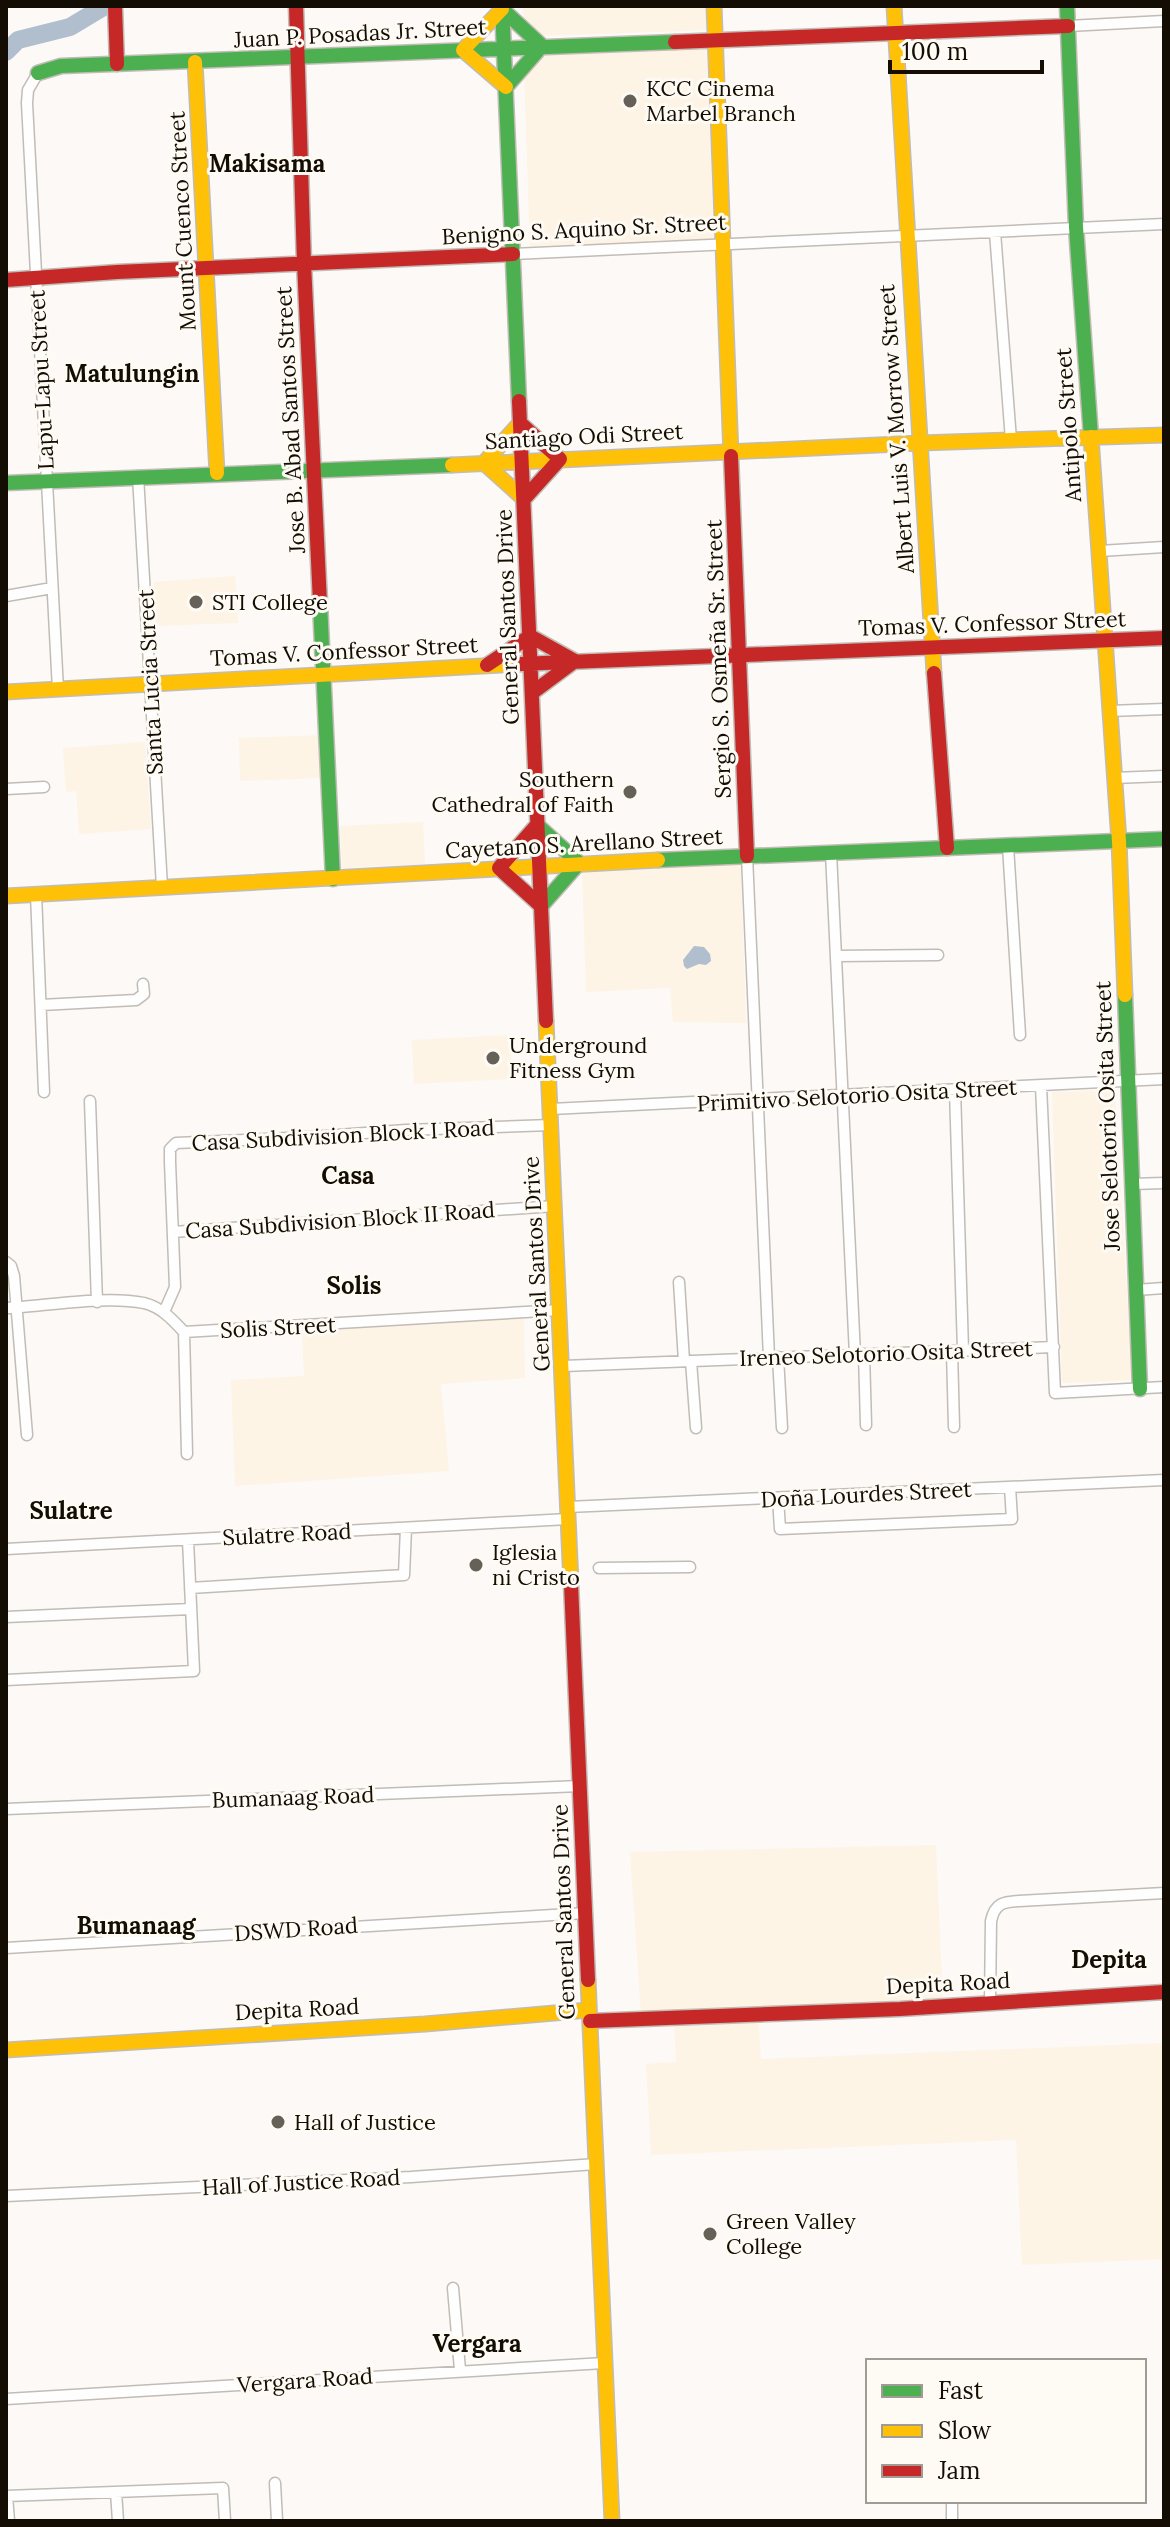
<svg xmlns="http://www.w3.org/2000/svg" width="1170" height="2527" font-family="Lora,serif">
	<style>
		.built { fill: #fdf4e6 }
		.water { fill: #b0bece }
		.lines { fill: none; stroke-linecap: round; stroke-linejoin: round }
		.river { stroke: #b0bece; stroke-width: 18 }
		.street-casing { stroke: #c1bcb5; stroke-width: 13 }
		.fast-casing { stroke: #c1bcb5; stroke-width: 17 }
		.slow-casing { stroke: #c1bcb5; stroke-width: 17 }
		.jam-casing { stroke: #c1bcb5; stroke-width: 17 }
		.street { stroke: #fffefe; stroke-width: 10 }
		.fast { stroke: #4caf50; stroke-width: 14 }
		.slow { stroke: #ffc107; stroke-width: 14 }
		.jam { stroke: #c62828; stroke-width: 14 }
		.poi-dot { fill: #656058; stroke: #fefaf4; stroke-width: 3 }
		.labels { text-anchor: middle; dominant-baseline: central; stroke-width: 6; stroke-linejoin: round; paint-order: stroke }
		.street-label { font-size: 22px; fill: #130d03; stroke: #fefaf4 }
		.poi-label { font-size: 22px; fill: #130d03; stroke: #fefaf4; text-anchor: start }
		.neighbourhood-label { font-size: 24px; font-weight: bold; fill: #130d03; stroke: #fefaf4 }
	</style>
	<rect width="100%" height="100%" fill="#fcf9f6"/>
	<path class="built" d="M523 6H707L708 30 541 36 524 21Z
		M708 44 719 241 530 246 524 72 542 50Z
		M235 576 238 623 156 626 154 582Z
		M320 735 322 778 240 781 239 738Z
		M145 742 151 829 79 834 76 791 66 792 63 748Z
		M423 822 425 864 342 868 340 826Z
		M741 863 746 1023 673 1022 670 988 586 992 582 870Z
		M510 1035 512 1079 414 1084 412 1040Z
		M1115 1090 1132 1380 1062 1383 1052 1092Z
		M524 1316 525 1378 441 1384 449 1471 235 1486 231 1380 304 1376 302 1329Z
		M936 1845 943 2003 641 2015 630 1852Z
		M758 2018 761 2059 1164 2043V2259L1022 2265 1016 2140 651 2155 646 2064 676 2062 674 2021Z"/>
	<path class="water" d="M694 946 704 947 710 954 711 961 706 965 699 964 687 969 684 966 683 960Z"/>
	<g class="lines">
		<path class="river" d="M6 52 18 40 70 27 105 6"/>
		<defs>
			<path id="street" d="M1068 26 1164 21
				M38 73 28 90 27 103 58 690
				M995 232 1011 440
				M513 254 1164 224
				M138 476 162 887
				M1100 551 1164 547
				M6 596 52 588
				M1109 711 1164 709
				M1114 778 1164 776
				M6 789 44 787
				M1008 846 1020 1035
				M831 853 855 1355
				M747 856 769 1358
				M36 894 44 1092
				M836 956 938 955
				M41 1005 136 1000 144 994 143 984
				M1041 1086 1055 1393 1164 1387
				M955 1090 963 1350
				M90 1101 97 1302
				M551 1109 1164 1079
				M1131 1184 1164 1183
				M173 1232 555 1206
				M6 1262 11 1266 14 1276 27 1435
				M679 1282 684 1361
				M1136 1290 1164 1288
				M6 1308C45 1306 106 1295 144 1303 161 1307 173 1320 184 1332L560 1310
				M164 1312 175 1287 170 1162V1149L176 1143 310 1137 406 1130 551 1125
				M184 1332 187 1454
				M952 1351 954 1427
				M864 1354 866 1425
				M778 1357 782 1428
				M691 1361 696 1428
				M563 1366 1054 1347
				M778 1498 780 1529 1012 1519 1010 1487
				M568 1507 1164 1480
				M6 1549 568 1519
				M599 1568 690 1567
				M190 1588 404 1575 406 1528
				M6 1617 191 1609
				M6 1680 194 1671 188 1540
				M6 1809 580 1786
				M6 1948 586 1913
				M990 2003 991 1921C995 1903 1003 1902 1019 1901L1164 1893
				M6 2196 411 2177 596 2164
				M453 2288 460 2370
				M6 2399 604 2363
				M275 2483 277 2521
				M116 2492 118 2521
				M6 2496 223 2488 225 2521
				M7 2496 9 2521
				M952 2501V2521"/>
			<path id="fast" d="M502 6 519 401
				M1067 6 1076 227 1091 437
				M502 9 542 46 506 87
				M38 73 61 66 675 42
				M6 483 452 465
				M320 603 333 879
				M537 825 579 863 541 906
				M658 860 1164 839
				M1125 995 1140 1389"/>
			<path id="slow" d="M714 6 731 456
				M894 6 934 673
				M502 9 463 50 506 87
				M195 62 217 473
				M520 423 484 463 524 499
				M1091 437 1119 841 1125 995
				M452 465 920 443 1164 435
				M6 692 519 664
				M6 896 658 860
				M546 1021 571 1584
				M588 1980 612 2521
				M6 2050 425 2024 589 2010"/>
			<path id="jam" d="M115 6 117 64
				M296 6 304 263 320 603
				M675 42 1068 26
				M6 280 117 272 513 254
				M519 401 546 1021
				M520 423 560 459 524 499
				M731 456 747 856
				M519 664 1164 638
				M487 665 530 636 575 661 532 693
				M934 673 947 848
				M537 825 499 868 541 906
				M571 1584 588 1980
				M590 2021 900 2009 1164 1992"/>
		</defs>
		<use href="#street" class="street-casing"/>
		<use href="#fast" class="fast-casing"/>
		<use href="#slow" class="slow-casing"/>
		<use href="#jam" class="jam-casing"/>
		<use href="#street" class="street"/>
		<use href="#fast" class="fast"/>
		<use href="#slow" class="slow"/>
		<use href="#jam" class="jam"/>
	</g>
	<g class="poi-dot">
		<circle cx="630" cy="101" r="8"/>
		<circle cx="196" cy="602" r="8"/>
		<circle cx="630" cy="792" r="8"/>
		<circle cx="493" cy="1058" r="8"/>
		<circle cx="476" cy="1565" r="8"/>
		<circle cx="278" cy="2122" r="8"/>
		<circle cx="710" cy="2234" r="8"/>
	</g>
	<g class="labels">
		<g class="street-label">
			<text transform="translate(360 33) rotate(-3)">Juan P. Posadas Jr. Street</text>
			<text transform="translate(182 221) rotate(-93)">Mount Cuenco Street</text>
			<text transform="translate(584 229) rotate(-3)">Benigno S. Aquino Sr. Street</text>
			<text transform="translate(41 380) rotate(-93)">Lapu-Lapu Street</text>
			<text transform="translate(290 420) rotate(-93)">Jose B. Abad Santos Street</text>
			<text transform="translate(1068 425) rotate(-94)">Antipolo Street</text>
			<text transform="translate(896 429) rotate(-94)">Albert Luis V. Morrow Street</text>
			<text transform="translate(584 436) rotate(-3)">Santiago Odi Street</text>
			<text transform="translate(507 617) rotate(-92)">General Santos Drive</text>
			<text transform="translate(992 623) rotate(-2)">Tomas V. Confessor Street</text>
			<text transform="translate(344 651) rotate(-3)">Tomas V. Confessor Street</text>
			<text transform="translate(718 659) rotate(-92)">Sergio S. Osmeña Sr. Street</text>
			<text transform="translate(150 682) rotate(-93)">Santa Lucia Street</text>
			<text transform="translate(584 843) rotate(-3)">Cayetano S. Arellano Street</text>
			<text transform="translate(857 1095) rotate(-3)">Primitivo Selotorio Osita Street</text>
			<text transform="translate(1107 1116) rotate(-92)">Jose Selotorio Osita Street</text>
			<text transform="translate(343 1135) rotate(-3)">Casa Subdivision Block I Road</text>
			<text transform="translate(340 1220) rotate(-4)">Casa Subdivision Block II Road</text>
			<text transform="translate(536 1264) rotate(-93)">General Santos Drive</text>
			<text transform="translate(278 1327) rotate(-3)">Solis Street</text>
			<text transform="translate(886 1353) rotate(-2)">Ireneo Selotorio Osita Street</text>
			<text transform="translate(866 1494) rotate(-3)">Doña Lourdes Street</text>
			<text transform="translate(287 1534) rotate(-3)">Sulatre Road</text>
			<text transform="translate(293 1797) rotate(-2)">Bumanaag Road</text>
			<text transform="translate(563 1912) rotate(-92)">General Santos Drive</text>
			<text transform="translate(296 1929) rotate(-4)">DSWD Road</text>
			<text transform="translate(948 1983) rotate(-3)">Depita Road</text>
			<text transform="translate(297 2009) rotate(-3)">Depita Road</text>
			<text transform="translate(301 2182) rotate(-3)">Hall of Justice Road</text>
			<text transform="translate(305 2380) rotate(-4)">Vergara Road</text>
		</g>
		<g class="poi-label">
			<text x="646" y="88">KCC Cinema<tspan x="646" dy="25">Marbel Branch</tspan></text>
			<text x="212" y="602">STI College</text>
			<text x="614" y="779" text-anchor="end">Southern<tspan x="614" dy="25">Cathedral of Faith</tspan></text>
			<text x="509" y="1045">Underground<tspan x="509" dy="25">Fitness Gym</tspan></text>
			<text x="492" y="1552">Iglesia<tspan x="492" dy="25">ni Cristo</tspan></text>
			<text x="294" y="2122">Hall of Justice</text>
			<text x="726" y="2221">Green Valley<tspan x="726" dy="25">College</tspan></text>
		</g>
		<g class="neighbourhood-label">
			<text x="267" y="163">Makisama</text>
			<text x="132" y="373">Matulungin</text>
			<text x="348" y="1175">Casa</text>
			<text x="354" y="1285">Solis</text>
			<text x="71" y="1510">Sulatre</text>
			<text x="136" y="1925">Bumanaag</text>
			<text x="1109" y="1959">Depita</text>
			<text x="477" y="2343">Vergara</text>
		</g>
	</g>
	<rect width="1170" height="2527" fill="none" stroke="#130d03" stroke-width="16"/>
	<rect x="866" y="2359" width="280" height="144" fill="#fefaf4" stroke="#a09b94" stroke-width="2"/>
	<rect x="882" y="2385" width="40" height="12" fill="#4caf50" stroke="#a09b94" stroke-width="2"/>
	<text x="938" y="2399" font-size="24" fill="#130d03">Fast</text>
	<rect x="882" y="2425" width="40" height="12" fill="#ffc107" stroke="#a09b94" stroke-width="2"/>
	<text x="938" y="2439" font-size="24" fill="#130d03">Slow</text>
	<rect x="882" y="2465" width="40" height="12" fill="#c62828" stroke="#a09b94" stroke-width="2"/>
	<text x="938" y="2479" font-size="24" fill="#130d03">Jam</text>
	<path d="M890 60v12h152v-12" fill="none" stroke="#130d03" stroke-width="4"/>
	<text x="902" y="60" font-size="24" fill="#130d03" stroke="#fefaf4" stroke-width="6" paint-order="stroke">100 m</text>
</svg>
